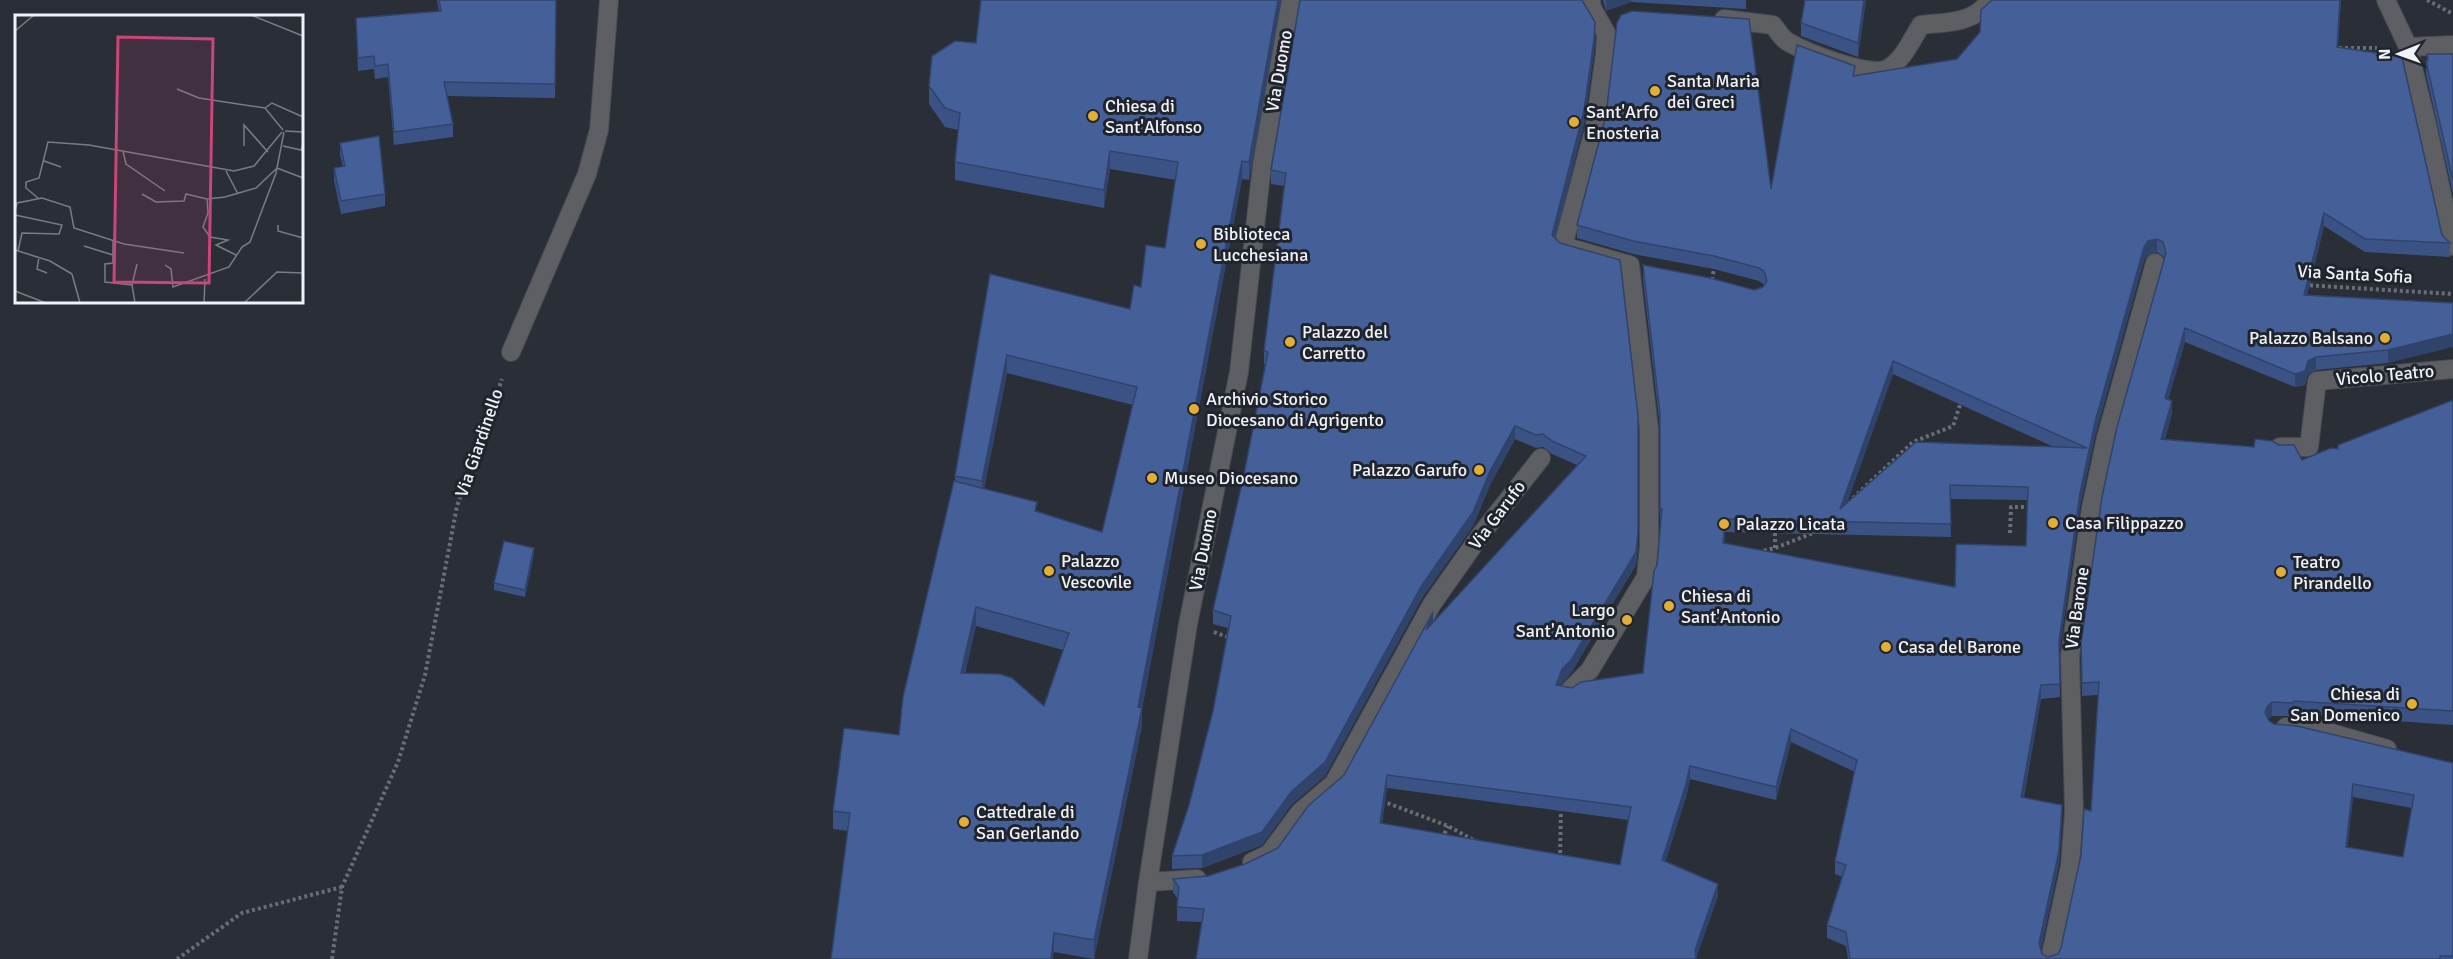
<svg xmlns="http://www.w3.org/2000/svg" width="2453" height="959" font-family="Signika,sans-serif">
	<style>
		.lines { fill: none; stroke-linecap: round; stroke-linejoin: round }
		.minor-casing { stroke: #464952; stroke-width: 20 }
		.path { stroke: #696d75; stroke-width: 4; stroke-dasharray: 3 3; stroke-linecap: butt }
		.minor { stroke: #5d5f63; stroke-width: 18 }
		.wall { fill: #3b5384; fill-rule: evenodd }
		.shaded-wall { fill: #30436b }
		.building { fill: #456099; stroke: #30436b; stroke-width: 1.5; fill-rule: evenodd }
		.poi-dot { fill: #e3ae35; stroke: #20242c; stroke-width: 2 }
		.labels { text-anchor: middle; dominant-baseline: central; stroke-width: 6; stroke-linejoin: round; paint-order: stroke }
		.street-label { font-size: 18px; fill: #eff2f8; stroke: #20242c }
		.poi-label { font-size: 18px; fill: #eff2f8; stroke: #20242c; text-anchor: start }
		.inset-road { fill: none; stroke: #797c84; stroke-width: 1.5 }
		.view { fill: #cb447a; fill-opacity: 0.15; stroke: #cb447a; stroke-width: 3 }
		.inset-edge { fill: none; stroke: #eff2f8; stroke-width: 3 }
	</style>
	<rect width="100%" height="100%" fill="#2a2e37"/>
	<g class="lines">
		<defs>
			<path id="minor" d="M2386 0 2408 47 2428 129 2453 246
				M1724 19 1773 25C1777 30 1782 39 1788 42 1806 52 1869 78 1887 69 1903 61 1912 39 1921 25 1947 22 1974 24 1990 0
				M2408 47 2453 45
				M511 352 587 174 599 130 609 0
				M2280 447H2309L2317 381 2453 369
				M1570 690 1590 670 1646 577 1649 546V429L1630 265 1563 246 1595 126 1605 53 1606 33 1592 8 1591 0
				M2286 727 2321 730 2387 749
				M1252 862 1269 854 1300 812 1334 783 1432 604 1482 533 1541 458
				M1148 882 1197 879
				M1138 959 1148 882 1188 624 1239 372 1262 165 1291 0
				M2050 959 2070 866 2074 811 2070 656 2091 508 2106 438 2155 263"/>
		</defs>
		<use href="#minor" class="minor-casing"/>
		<path class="path" d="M2427 0 2453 14
			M2339 48H2377
			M1712 280 1714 268
			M2304 285 2453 294
			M1853 498 1913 442 1953 426 1961 402
			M2010 533 2011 507H2028
			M1775 548V530
			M1758 552 1775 548 1813 533
			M1214 632 1230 638
			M1382 801 1448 826 1477 842
			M1442 839 1448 826
			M1560 859 1561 807
			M177 959 242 913 342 887
			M332 959 342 887 398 762 425 675 457 506 502 379"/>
		<use href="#minor" class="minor"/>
	</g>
	<path class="wall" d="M437 0H556L555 98 447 96 453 124V137L394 145 388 77 375 79 374 69 358 71 356 18 439 11Z
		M1281 0 1249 180 1242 179 1142 709V726L1094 959 1054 952 848 831 833 829V811L899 735 955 481V476L990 274 1130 309 1141 287 1165 248 1176 180 1110 169 1104 208 955 180V162L958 130 945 127 929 104V86L976 43ZM1007 373 1133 405 1102 532 1037 511 984 489ZM976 626 1063 650 1044 706 965 673Z
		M1603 0H1746V9L1631 2 1606 11Z
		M1866 0 1858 57 1801 36V23Z
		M2341 0 2338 47 2442 235 2450 243V257L2365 252 2324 226 2307 295 2453 303 2388 363 2316 370 2308 374 2305 385 2295 387 2185 342 2168 399 2172 414 2165 439 2302 460 2338 449 2453 400V725L2294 714 2293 716H2272L2268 719 2269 721 2274 724 2453 763V959H1848L1846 946 1827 938V925L1842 877 1835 874V861L1855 772 1791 742 1776 800 1690 779 1686 797 1665 862 1718 897 1202 922 1177 921V898L1173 892V879L1208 876 1245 864 1278 848 1344 775 1433 622 1577 465 1552 454 1543 447 1536 448 1515 439 1490 485 1473 526 1422 598 1325 776 1291 805 1262 845 1202 868 1172 869V856L1189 805 1213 711 1228 628 1213 624V610L1243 479 1265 364H1264V351L1284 186 1271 184V170L1595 36 1594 52 1584 124 1555 238 1638 545 1636 565 1571 673 1562 683 1560 686 1572 688 1643 673 1657 565 1660 524V428L1643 279V265L1754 290 1763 287 1765 285 1759 281 1714 269 1633 254 1577 238V225L1771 189 1855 76ZM2157 252 2163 256 2164 259 2081 643 2082 696 2098 695 2091 811 2061 948 2058 954 2048 957 2042 954 2041 949 2059 864 2062 818 2024 797 2041 699 2060 697 2059 653 2080 506 2095 436 2144 260 2148 255ZM1893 374 2054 447 1847 503ZM1950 499 2027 500 2026 546 1955 587 1724 544 1725 532 1951 537ZM1387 788 1629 820 1620 865 1382 823ZM2353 797 2412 808 2403 857 2347 848Z
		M2427 54H2453V194L2426 74Z
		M340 143 385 194V206L341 214 334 180V168L343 167 340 155Z
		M534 554 525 597 494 590V583Z"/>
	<path class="shaded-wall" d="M1278 0H1281L1249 180V162Z
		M1606 0H1631V2L1606 11Z
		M1864 0H1866L1858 57V43Z
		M2340 0H2341L2337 60V47Z
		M1595 22 1594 52 1584 124 1552 248V235Z
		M1110 151V169L1104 208V190Z
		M1242 161V179L1142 709V726L1094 959V940Z
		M2324 213V226L2304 308V295Z
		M2157 239V252L2148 255 2144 260 2095 436 2080 506 2059 654V641L2080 493 2095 422 2144 247 2148 241Z
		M2185 328V342L2165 411V398Z
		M2453 334V347L2388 363V350Z
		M1007 355V373L982 500V481Z
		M2316 357V370L2308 374 2305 385 2295 387V374L2308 361Z
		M1893 361V374L1840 523V509Z
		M2172 401V414L2161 452V439Z
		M1515 426V439L1490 485 1473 526 1422 598 1325 776 1291 805 1262 845 1202 868V855L1422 585 1490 471Z
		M1725 519V532L1723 557V543Z
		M1638 532V545L1636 565 1571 673 1562 683 1556 699V685L1562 669Z
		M534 548V554L525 597V590Z
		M976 607V626L961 691V673Z
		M1433 612V625L1426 630Z
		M2041 685V699L2021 810V797Z
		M2272 702V716L2267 720 2265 712 2267 707Z
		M1791 729V742L1776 800V787Z
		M1690 766V779L1686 797 1662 873V860Z
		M1387 775V788L1380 836V823Z
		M2353 784V797L2346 861V847Z
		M2062 805 2059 864 2039 957V943Z
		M1718 884V897L1696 959 1695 950Z
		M1054 933V952L1053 959H1051Z"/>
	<path class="building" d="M439 0H556L555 84 444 82 453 124 394 132 388 64 375 66 374 56 358 58 356 18 441 11Z
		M981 0H1278L1249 162 1242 161 1138 707 1142 708 1094 940 1054 933 1051 959H831L850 813 833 811 844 728 899 735 903 697 954 481 1037 502 1035 511 1102 532 1137 387 1007 355 982 481 955 476 990 274 1130 309 1134 285 1141 287 1146 245 1165 248 1178 162 1110 151 1104 190 955 162 960 113 945 108 929 86 932 56 955 41 976 43ZM976 607 1069 633 1044 706 1012 678 1000 674 961 673Z
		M1300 0H1582L1595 22 1594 39 1584 110 1552 235 1560 243 1620 260 1638 416V532L1636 552 1571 660 1562 669 1556 685 1572 688 1581 682 1643 673 1654 571 1657 565 1662 509 1660 511V414L1643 265 1710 278 1754 290 1763 287 1767 281 1764 271 1759 268 1714 256 1633 241 1577 225 1606 115 1617 23 1621 15 1632 11 1749 19 1771 189 1797 45 1855 66 1853 76 1957 59 1980 32 1981 10 1992 0H2340L2337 47 2402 57 2442 235 2450 243 2365 239 2324 213 2304 295 2453 303V334L2388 350 2316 357 2308 361 2305 371 2295 374 2185 328 2165 398 2172 401 2161 439 2254 447 2255 439 2272 441 2279 445H2294L2302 460 2331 448 2338 449V445L2453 400V711L2294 701 2293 703 2272 702 2267 707 2265 712 2269 721 2274 724 2297 726 2453 763V956H2440V959H1850L1846 932 1827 925 1846 865 1835 861 1857 760 1791 729 1776 787 1690 766 1686 784 1662 860 1718 884 1695 950 1696 959H1196L1204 909 1177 907 1179 887 1173 879 1208 876 1245 864 1278 848 1308 806 1344 775 1433 612 1426 630 1586 456 1552 441 1543 434 1536 435 1515 426 1490 471 1473 512 1422 585 1325 762 1291 792 1262 832 1202 855 1172 856 1189 805 1213 711 1231 616 1213 610 1243 479 1268 352 1264 351 1286 173 1271 170ZM2157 239 2163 242 2166 253 2117 427 2102 497 2081 643 2082 683 2099 682 2091 811 2084 809 2081 855 2061 948 2058 954 2048 957 2042 954 2039 943 2059 851 2062 805 2021 797 2041 685 2060 684 2059 641 2080 493 2095 422 2144 247 2148 241ZM1893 361 2087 448 1916 442 1840 509ZM1950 485 2028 487 2026 546 1956 544 1955 587 1723 543 1725 519 1951 524ZM1387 775 1631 807 1620 865 1380 823ZM2353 784 2414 795 2403 857 2346 847Z
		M1805 0H1864L1858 43 1801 23Z
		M2427 54H2453V181L2426 61H2428Z
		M379 136 385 194 341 201 334 168 345 166 340 143Z
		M504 541 534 548 525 590 494 583Z"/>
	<g class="poi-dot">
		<circle cx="1655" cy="91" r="6"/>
		<circle cx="1093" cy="116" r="6"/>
		<circle cx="1574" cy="122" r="6"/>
		<circle cx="1201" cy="244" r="6"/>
		<circle cx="2385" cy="338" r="6"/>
		<circle cx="1290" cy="342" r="6"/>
		<circle cx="1194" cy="409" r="6"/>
		<circle cx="1479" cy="470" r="6"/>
		<circle cx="1152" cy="478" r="6"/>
		<circle cx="2053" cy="523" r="6"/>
		<circle cx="1724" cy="524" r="6"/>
		<circle cx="1049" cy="571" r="6"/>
		<circle cx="2281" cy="572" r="6"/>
		<circle cx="1669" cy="606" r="6"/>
		<circle cx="1627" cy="620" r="6"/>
		<circle cx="1886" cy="647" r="6"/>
		<circle cx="2412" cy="704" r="6"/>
		<circle cx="964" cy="822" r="6"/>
	</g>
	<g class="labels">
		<g class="street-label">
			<text transform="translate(1279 71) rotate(-80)">Via Duomo</text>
			<text transform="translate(2355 274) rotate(3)">Via Santa Sofia</text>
			<text transform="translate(2385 375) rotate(-5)">Vicolo Teatro</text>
			<text transform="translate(479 443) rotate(-71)">Via Giardinello</text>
			<text transform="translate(1497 515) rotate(-53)">Via Garufo</text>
			<text transform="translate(1203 550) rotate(-79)">Via Duomo</text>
			<text transform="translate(2077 608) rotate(-82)">Via Barone</text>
		</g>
		<g class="poi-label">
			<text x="1667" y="81">Santa Maria<tspan x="1667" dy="21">dei Greci</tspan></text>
			<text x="1105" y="106">Chiesa di<tspan x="1105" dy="21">Sant'Alfonso</tspan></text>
			<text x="1586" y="112">Sant'Arfo<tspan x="1586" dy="21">Enosteria</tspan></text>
			<text x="1213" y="234">Biblioteca<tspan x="1213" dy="21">Lucchesiana</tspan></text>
			<text x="1302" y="332">Palazzo del<tspan x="1302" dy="21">Carretto</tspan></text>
			<text x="2373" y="338" text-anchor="end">Palazzo Balsano</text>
			<text x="1206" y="399">Archivio Storico<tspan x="1206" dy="21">Diocesano di Agrigento</tspan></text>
			<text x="1467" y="470" text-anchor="end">Palazzo Garufo</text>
			<text x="1164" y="478">Museo Diocesano</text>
			<text x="2065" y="523">Casa Filippazzo</text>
			<text x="1736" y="524">Palazzo Licata</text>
			<text x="1061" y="561">Palazzo<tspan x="1061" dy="21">Vescovile</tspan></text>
			<text x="2293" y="562">Teatro<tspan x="2293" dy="21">Pirandello</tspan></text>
			<text x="1681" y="596">Chiesa di<tspan x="1681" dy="21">Sant'Antonio</tspan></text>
			<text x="1615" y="610" text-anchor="end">Largo<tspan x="1615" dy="21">Sant'Antonio</tspan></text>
			<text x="1898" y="647">Casa del Barone</text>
			<text x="2400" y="694" text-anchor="end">Chiesa di<tspan x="2400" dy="21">San Domenico</tspan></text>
			<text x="976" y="812">Cattedrale di<tspan x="976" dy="21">San Gerlando</tspan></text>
		</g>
	</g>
	<g transform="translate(15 15)">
		<rect width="288" height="288" fill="#2a2e37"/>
		<path class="inset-road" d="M236 0 288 21M0 16 19 0M162 74 184 83 250 93M250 93 257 88 288 102M250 93 268 115M270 116 288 117M229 131V110L253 137M268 131 286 135 288 129M108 136 111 149 150 176M29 146 46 152M262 153 288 163M211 156 223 179M127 179 141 187 169 186 171 179 192 184 210 182 241 173 261 154M23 183 11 173V167L24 163 33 127 74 130 219 156 239 151 267 117M192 184 193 198 188 212 195 222 213 225 201 230 221 240M0 196 2 188 27 183 55 192 59 213 109 229 169 238M0 200 47 210 44 219 7 218 3 236M263 210V216L288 223M98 226V248L90 249V267L117 270 120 288M69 231 98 240M0 235 35 246 57 259M24 242 22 254 32 258M150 250 156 254 158 272 214 252 227 232 235 227 261 158 269 117M57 259 65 288M117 270 122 249M0 276 31 288M189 288 190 264M229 288 262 257 288 258"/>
		<path class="view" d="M103 22 198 24 194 268 99 267Z"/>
		<rect width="288" height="288" class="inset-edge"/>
	</g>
	<g transform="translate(2399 54) rotate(269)" stroke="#20242c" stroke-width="4.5" paint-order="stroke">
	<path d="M0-4.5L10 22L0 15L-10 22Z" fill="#eff2f8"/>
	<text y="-9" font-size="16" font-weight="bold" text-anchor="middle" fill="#eff2f8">N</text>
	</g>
</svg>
